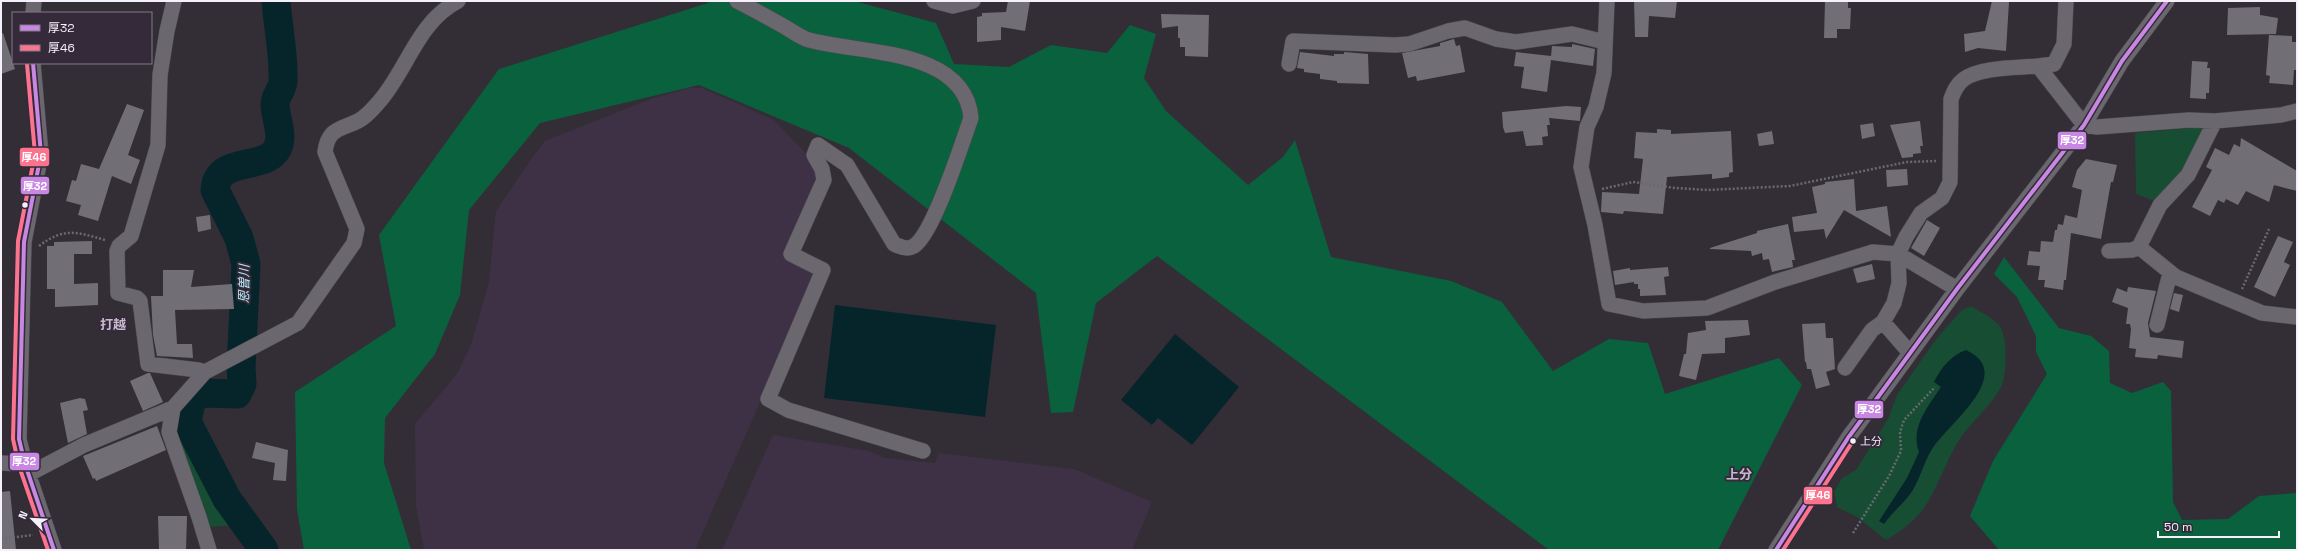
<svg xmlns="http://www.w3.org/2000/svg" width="2298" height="551" font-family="'Space Grotesk','Noto Sans JP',sans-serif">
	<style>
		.built { fill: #3e3146 }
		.green { fill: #164d33 }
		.forest { fill: #09613e }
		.water { fill: #05252b }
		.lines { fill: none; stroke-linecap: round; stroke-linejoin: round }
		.river { stroke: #05252b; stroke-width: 29 }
		.building { fill: #726e75 }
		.minor-casing { stroke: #4f4a52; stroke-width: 16 }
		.path { stroke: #6c696e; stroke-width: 2.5; stroke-dasharray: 2 2; stroke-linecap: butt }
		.minor { stroke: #6b676e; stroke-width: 15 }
		.bus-1-casing { stroke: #342a3a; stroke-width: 7 }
		.bus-2-casing { stroke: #342a3a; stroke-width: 7 }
		.bus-1 { stroke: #c787e3; stroke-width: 4 }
		.bus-2 { stroke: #fc738d; stroke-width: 4 }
		.bus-dot { fill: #f6f0fb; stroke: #342a3a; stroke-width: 1.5 }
		.labels { text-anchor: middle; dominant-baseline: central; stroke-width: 4; stroke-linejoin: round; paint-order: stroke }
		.bus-label { font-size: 11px; fill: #f6f0fb; stroke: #342a3a; text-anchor: start }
		.water-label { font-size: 13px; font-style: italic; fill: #b9edf7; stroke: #342a3a }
		.neighbourhood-label { font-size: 13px; font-weight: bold; fill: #c8bbd0; stroke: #342a3a }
		.line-badge { stroke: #342a3a; stroke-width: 1.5 }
		.badge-label { font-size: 11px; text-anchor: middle; font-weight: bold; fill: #fff }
	</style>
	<rect width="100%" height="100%" fill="#332e36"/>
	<path class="built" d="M689 88H702L774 120 815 163 818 176 783 255 784 258 815 271 816 275 695 550H424L416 506 415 424 457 374 471 345 489 282 496 211 534 155 545 141 651 99Z
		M773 435 869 451 885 458 935 463 938 453 1074 469 1152 502 1132 550H722Z"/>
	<path class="green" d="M2201 127 2205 134 2184 172 2155 201 2136 194 2135 133Z
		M1971 306C1981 312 1991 317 1999 325 2008 336 2007 375 2001 387 1990 408 1968 424 1956 445 1932 489 1934 512 1886 540L1857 517 1837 507 1834 492 1842 478 1856 470 1888 419 1897 395 1937 338 1962 310Z
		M178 409 183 426 217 491 216 497 239 525 209 527 172 433Z"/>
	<path class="forest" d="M708 1H854L936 23 954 64 1009 67 1051 45 1107 53 1130 25 1156 34 1144 78 1166 111 1248 185 1283 157 1295 140 1331 257 1451 281 1502 302 1553 371 1609 339 1648 343 1665 394 1779 358 1802 385 1718 550H1549L1157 256 1096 303 1073 412 1051 413 1036 293 849 148 699 85 540 123 469 210 460 295 435 354 385 418 384 463 411 550H304L297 509 295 392 396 326 379 235 499 69 708 3Z
		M2004 257 2059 328 2091 336 2109 351 2110 383 2132 393 2163 382 2171 391 2173 502 2182 520 2228 519 2259 496 2297 493V550H1999L1970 516 1993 461 2047 374 2036 352V336L2017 297 1994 274Z"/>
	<path class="water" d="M835 305 996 325 985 417 824 398Z
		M1175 334 1239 387 1192 445 1158 418 1152 425 1121 400Z
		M1966 350C2016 373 1951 422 1934 446 1925 459 1921 475 1914 488 1907 501 1893 511 1884 524L1879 521 1907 478 1919 452C1910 427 1928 407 1941 387L1934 382C1941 368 1951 355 1966 350Z"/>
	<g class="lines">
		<path class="river" d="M264 550 227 499 187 422 191 402 200 393 237 394 242 384 241 368 246 264 239 238 215 190C217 157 260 170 275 152 286 138 275 119 275 104 275 96 283 89 283 81 284 55 278 27 276 1"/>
	</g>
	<path class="building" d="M1008 1H1030L1025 31 1001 27V40L977 42V17L982 16V13L1006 12Z
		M1634 1H1677L1675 18 1649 16 1648 37H1635Z
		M1825 1H1848V8H1851L1850 29H1837V38H1824Z
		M1992 1 2009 2 2006 51 1978 48 1965 52 1964 34 1985 31Z
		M2260 7V15L2278 18 2276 34 2227 35 2228 8Z
		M1161 14 1209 15 1208 57 1185 56V47H1180V38H1178V26L1162 28Z
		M3 33 15 69 1 74V34Z
		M2269 35 2292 36V42H2297V70H2294L2293 85 2269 83 2270 76 2266 75Z
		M1454 39 1456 46 1460 45 1465 72 1417 81 1416 76 1408 78 1402 53 1440 46V43Z
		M1572 44 1595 49 1593 66 1551 60 1547 92 1521 88 1524 67 1514 66 1516 52 1551 56 1552 46 1572 47Z
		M1300 52 1334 56V54H1344V52L1368 54 1369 84 1337 83V81L1320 79V74L1304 72V69L1297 68Z
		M2192 61 2208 62 2207 68H2210L2209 93H2206V99L2190 98Z
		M127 104 144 110 128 155 140 160 131 184 112 176 98 221 78 215 81 205 66 201 72 180 76 181 81 164 99 169Z
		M1566 106 1581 107 1580 121 1549 118 1550 125H1547L1548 136 1542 137 1543 145 1526 146 1523 131 1505 133 1503 127 1502 112Z
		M1920 121 1923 146H1920L1921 153 1913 154V157L1902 158 1890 125Z
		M1873 123 1875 136 1862 139 1860 125Z
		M1657 129 1671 130V134L1731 131 1733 172 1729 173V177L1712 179V174L1667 177 1663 214 1624 211 1623 214 1601 212 1602 192 1639 194 1643 159 1634 158 1636 132 1657 133Z
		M1772 131 1774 144 1759 146 1757 134Z
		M2241 138 2297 171V191L2274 185 2269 202 2246 191 2238 205 2226 199 2224 203 2218 200 2210 216 2192 207 2212 170 2206 167 2215 148 2229 155 2234 144 2240 147Z
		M2086 159 2117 165 2113 182H2111L2101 239 2071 233 2066 280H2064L2063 290 2044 287 2045 280H2038L2040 266 2027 265 2029 251 2040 252 2041 241 2053 242 2055 230H2057L2058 224 2063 225 2065 215 2077 218 2082 190 2072 187 2077 170Z
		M1907 169 1908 185 1887 187 1886 170Z
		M1854 179 1856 211 1887 206 1891 237 1844 210 1826 239 1824 229 1794 232 1792 217 1817 213 1812 187 1825 184V182Z
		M210 215 211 229 198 232 196 217Z
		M1927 220 1940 228 1924 256 1911 248Z
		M1788 224 1795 260H1792L1793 267 1772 272 1769 259 1763 260 1762 253 1752 256 1751 251 1710 249V248L1757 233V231Z
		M2278 236 2293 242 2284 262 2290 265 2275 297 2254 287Z
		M92 241V254H74V284L98 283V305L55 307V289H47V246H54V242Z
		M1872 264 1875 279 1857 283 1853 269Z
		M1668 267 1669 276 1664 277 1666 295 1640 296V289H1638V284H1634V282L1615 285 1613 271 1630 268V270Z
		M163 270H194L191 287 232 284 234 309 175 310 177 344H192L193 358 157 356 153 335 151 296H163Z
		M2128 287 2156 291 2148 323 2150 337 2184 341 2182 358 2158 355 2157 359 2135 357 2136 349 2129 348 2131 329 2130 324H2126L2128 308 2112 302 2117 288 2127 292Z
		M2174 293 2183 295 2179 312 2170 309Z
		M1748 320 1750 335 1725 338V353L1702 354 1696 380 1679 376 1684 354H1686L1688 333 1706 330 1705 321Z
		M1825 323 1826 338H1833L1835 369 1826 372 1830 385 1816 389 1811 369H1807L1806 362H1805L1802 324Z
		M148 373H150L163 402 143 411 130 381Z
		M80 398 85 399 88 410 83 411 87 434 68 443 60 403Z
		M157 426 166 450 96 481 95 478 93 479 83 456Z
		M256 442 288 450 286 481 273 480 275 463 252 458Z
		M10 491 16 550H1V492Z
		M158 516H187L186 550H159Z"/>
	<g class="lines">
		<defs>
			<path id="minor" d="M174 1 167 31 160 75 158 145 131 236 119 246 117 251 118 293 137 298 140 301 148 364 198 370 205 372
				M737 1C753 9 769 18 785 27 792 31 801 38 809 40 860 54 965 48 971 118 962 143 934 233 914 246 907 250 901 247 894 244L847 165 818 145 814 155 822 169 824 180 791 254 823 270 768 399 788 410 923 451
				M934 1 953 6 973 1
				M1607 1 1604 73 1596 107 1587 127 1581 167 1595 225 1609 304 1643 311 1707 308 1775 282 1873 252 1898 254 1957 289
				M2066 1 2064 44 2054 64 2038 66 2084 125 2097 127 2189 120 2215 121 2281 115 2297 111
				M33 13 34 1
				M33 63 41 154 24 242 19 439 25 464 54 550
				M1289 64 1293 41 1395 45 1409 44 1448 31 1465 28 1496 39 1516 42 1572 34 1605 42
				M2215 121 2188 175 2160 205 2139 247 2176 277 2262 313 2297 317
				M2109 251 2132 250 2139 247
				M2157 325 2170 273
				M1910 353 1883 322 1894 303 1899 283 1898 254 1906 237 1921 213 1942 198 1950 182 1951 99C1954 91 1957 84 1964 79 1981 67 2017 68 2038 66
				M1845 368 1872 330 1883 322
				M1 463 25 464
				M29 474 84 445 173 408
				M209 550 199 517 169 432 173 408 205 372 298 323 354 243 357 229 325 152C328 128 340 130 358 121 366 117 372 110 378 103 407 71 417 22 458 1
				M1776 550 1848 438 1957 289 2084 125 2122 61 2167 1"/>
		</defs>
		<use href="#minor" class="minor-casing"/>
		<path class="path" d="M1602 189 1633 182 1675 188 1707 190 1790 186 1907 162 1936 161
			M39 246C64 227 77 232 105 240
			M2242 289 2269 229
			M1853 533 1889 476 1901 451 1900 432 1904 420 1935 387
			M1 539 33 535"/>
		<use href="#minor" class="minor"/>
		<defs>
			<path id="bus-1" d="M33 63 41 154 24 242 19 439 25 464 54 550
				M1776 550 1848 438 1957 289 2084 125 2122 61 2167 1"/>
			<path id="bus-2" d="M27 64 35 154 18 241 13 439 19 466 48 550
				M1783 550 1853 441"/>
		</defs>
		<use href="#bus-1" class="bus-1-casing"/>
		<use href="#bus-2" class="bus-2-casing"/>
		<use href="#bus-1" class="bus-1"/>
		<use href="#bus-2" class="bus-2"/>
	</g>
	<g class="bus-dot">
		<circle cx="25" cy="205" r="3.5"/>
		<circle cx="1853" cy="441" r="3.5"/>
	</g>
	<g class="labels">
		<g class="bus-label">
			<text x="1860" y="441">上分</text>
		</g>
		<g class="water-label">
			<text transform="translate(244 284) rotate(-89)">恩曽川</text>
		</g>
		<g class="neighbourhood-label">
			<text x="113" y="324">打越</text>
			<text x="1739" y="474">上分</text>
		</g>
	</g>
	<g class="line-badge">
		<rect x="2057" y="131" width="30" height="19" rx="4" fill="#c787e3"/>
		<rect x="19" y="147" width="31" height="20" rx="4" fill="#fc738d"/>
		<rect x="20" y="176" width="30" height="19" rx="4" fill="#c787e3"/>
		<rect x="1854" y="400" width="30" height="19" rx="4" fill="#c787e3"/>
		<rect x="9" y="452" width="31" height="19" rx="4" fill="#c787e3"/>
		<rect x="1803" y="486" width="30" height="19" rx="4" fill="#fc738d"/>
	</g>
	<g class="badge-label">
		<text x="2072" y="144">厚32</text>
		<text x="34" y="161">厚46</text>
		<text x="35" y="190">厚32</text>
		<text x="1869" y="413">厚32</text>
		<text x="24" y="465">厚32</text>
		<text x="1818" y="499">厚46</text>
	</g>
	<rect width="2298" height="551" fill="none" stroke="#f6f0fb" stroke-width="4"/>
	<rect x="12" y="12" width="140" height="52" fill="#342a3a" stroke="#827987"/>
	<rect x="20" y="25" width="20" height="6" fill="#c787e3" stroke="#827987"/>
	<text x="48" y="32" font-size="12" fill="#f6f0fb">厚32</text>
	<rect x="20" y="45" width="20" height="6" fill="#fc738d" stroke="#827987"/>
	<text x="48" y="52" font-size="12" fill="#f6f0fb">厚46</text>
	<g transform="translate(32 519) rotate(294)" stroke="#342a3a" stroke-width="3" paint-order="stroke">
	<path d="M0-3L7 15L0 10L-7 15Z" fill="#f6f0fb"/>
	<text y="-6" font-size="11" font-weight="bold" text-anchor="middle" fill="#f6f0fb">N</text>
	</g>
	<path d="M2158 531v6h121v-6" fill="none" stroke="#f6f0fb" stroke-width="2"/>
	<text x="2164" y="531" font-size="12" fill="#f6f0fb" stroke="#342a3a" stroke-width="3" paint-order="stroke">50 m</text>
</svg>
